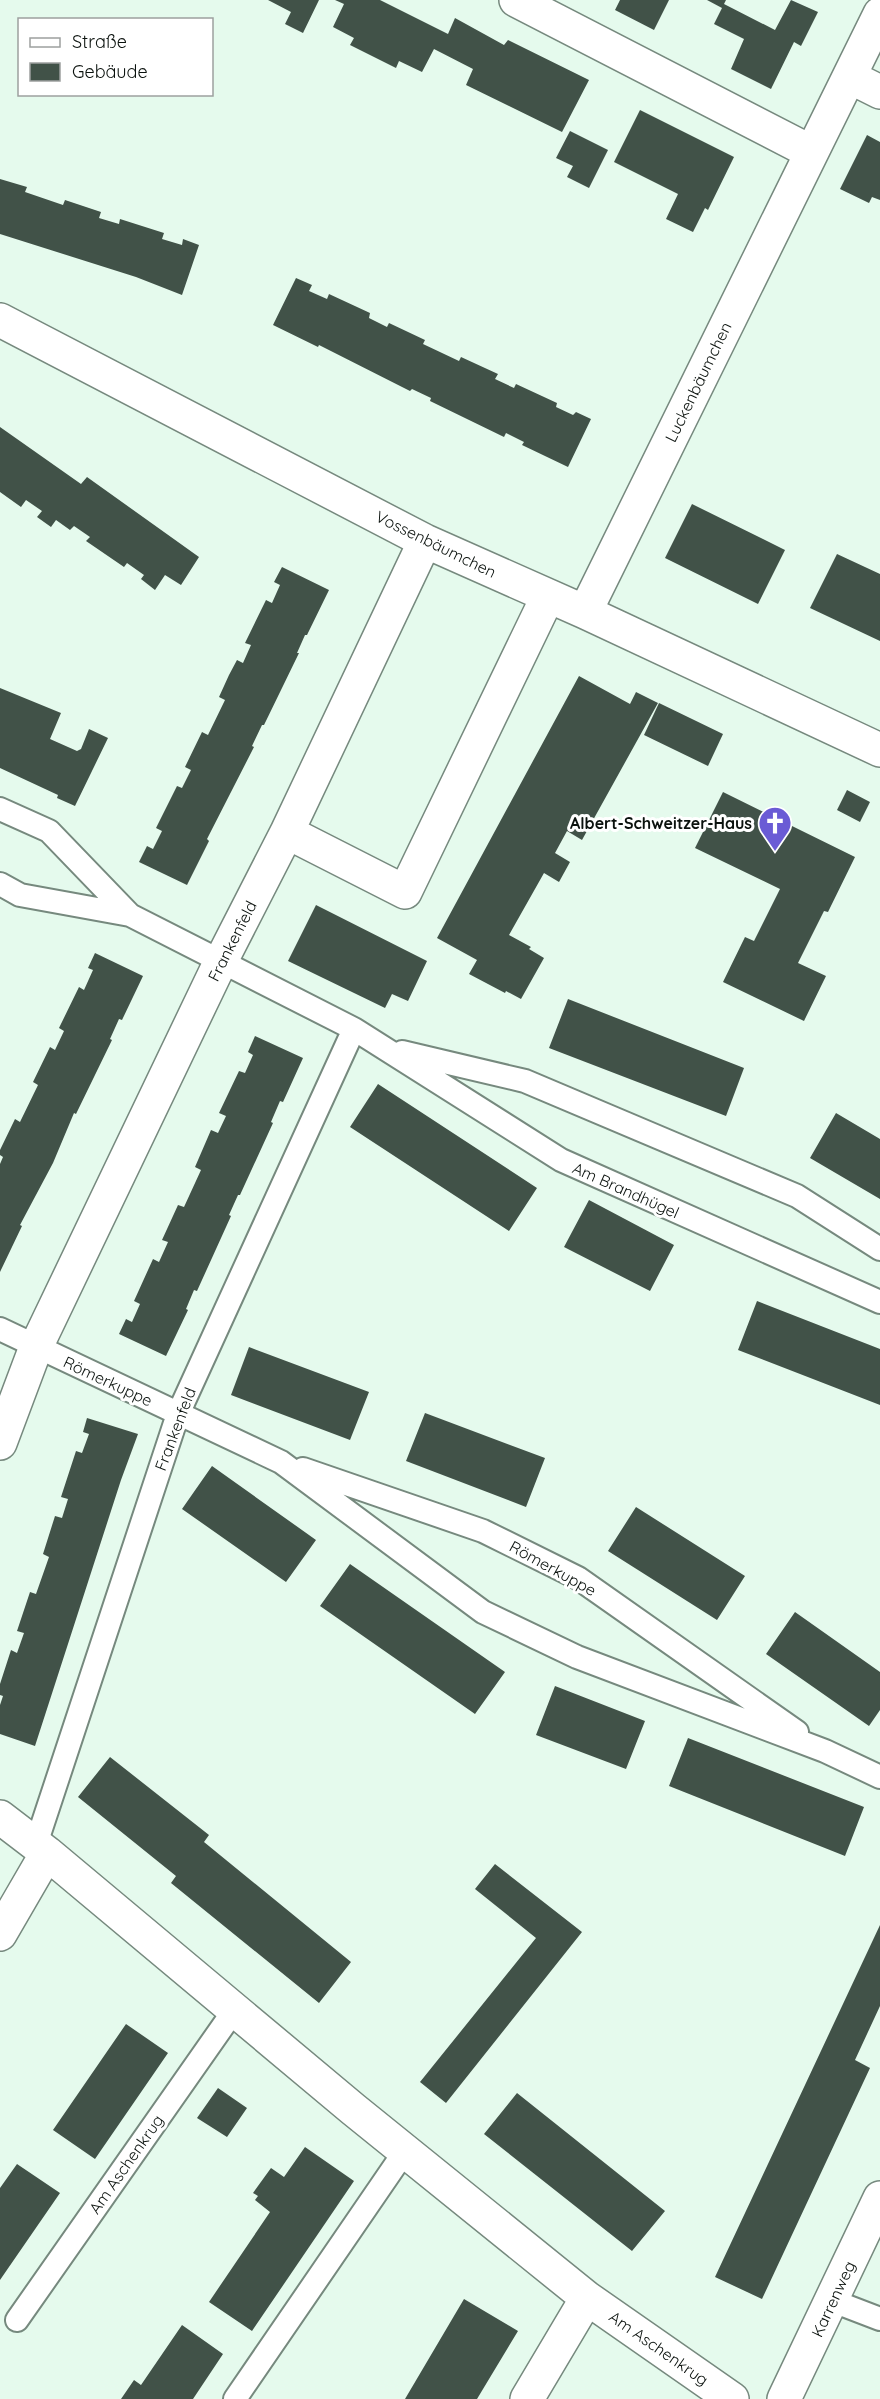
<svg xmlns="http://www.w3.org/2000/svg" width="880" height="2399" font-family="Quicksand,sans-serif">
	<style>
		.building { fill: #415248 }
		.lines { fill: none; stroke-linecap: round; stroke-linejoin: round }
		.service-casing { stroke: #76897e; stroke-width: 26 }
		.minor-casing { stroke: #76897e; stroke-width: 36 }
		.service { stroke: #fff; stroke-width: 22 }
		.minor { stroke: #fff; stroke-width: 33 }
		.labels { text-anchor: middle; dominant-baseline: central; stroke-width: 6; stroke-linejoin: round; paint-order: stroke }
		.street-label { font-size: 16px; fill: #0b120e; stroke: #fff }
		.poi-label { font-size: 16px; font-weight: bold; fill: #0b120e; stroke: #fff; text-anchor: end }
	</style>
	<rect width="100%" height="100%" fill="#e5faed"/>
	<path class="building" d="M268 0H319L303 33 285 24 291 12Z
		M335 0H380L448 34 455 18 504 45 508 40 589 80 562 132 466 85 473 69 434 49 422 72 399 61 396 68 350 45 354 38 333 27 344 4Z
		M620 0H669L654 30 615 10Z
		M707 0H726L724 4 775 30 791 0 818 12 801 46 794 42 771 89 731 69 744 39 714 24 722 8Z
		M640 110 734 157 708 210 705 208 693 232 666 219 678 194 614 162Z
		M570 131 608 150 589 188 567 177 573 166 556 158Z
		M867 135 880 142V200L872 197 869 203 840 189Z
		M0 179 27 187 25 192 63 205 65 200 101 212 99 218 119 224 120 219 164 233 162 239 182 245 183 239 199 245 182 295 136 277 0 234Z
		M296 278 312 285 309 291 327 299 329 294 370 313 369 318 387 327 389 323 425 340 423 344 459 361 461 357 498 374 495 379 514 388 516 384 557 403 556 407 573 415 576 412 591 419 568 467 522 445 524 442 506 433 504 437 430 401 431 398 412 389 410 391 319 345 318 347 273 325Z
		M0 427 81 484 87 477 199 557 181 585 165 575 155 590 141 579 144 575 127 563 124 567 86 541 90 537 74 526 70 530 56 520 51 527 37 517 42 511 26 500 21 507 0 492Z
		M692 504 785 550 758 604 665 558Z
		M837 554 880 574V641L810 608Z
		M282 567 329 590 307 635H305L297 653H299L264 725H262L252 746 254 747 207 839 209 841 187 885 139 862 147 846 153 849 162 831 156 828 177 786 182 788 191 770 185 767 202 732 208 735 225 700 219 697 229 675 237 660 243 663 251 645 245 643 266 600 272 603 280 585 274 582Z
		M579 676 630 704 636 692 658 703 582 840 567 831 555 853 570 862 559 882 544 873 509 935 531 947 529 949 544 958 521 999 506 991 505 993 469 974 477 960 437 938Z
		M0 688 61 713 50 739 77 751 81 749 89 729 108 738 75 806 57 798 58 795 0 768Z
		M659 703 723 734 708 766 644 735Z
		M847 790 870 802 860 822 837 810Z
		M723 792 855 857 828 912 824 911 798 963 826 976 804 1021 723 982 745 937 754 941 780 889 695 848Z
		M316 905 427 961 408 1001 392 994 385 1008 288 961Z
		M95 953 143 976 122 1020 119 1019 110 1039 112 1040 76 1114 74 1113 53 1163 20 1225 22 1226 0 1272V1164L3 1157 0 1155V1150L15 1119 20 1122 38 1085 33 1082 50 1047 55 1050 64 1031 59 1028 79 987 84 990 93 970 88 968Z
		M568 999 744 1068 726 1116 549 1048Z
		M255 1036 303 1058 283 1102 280 1101 271 1122 273 1123 240 1195H238L229 1215 231 1216 197 1291 194 1290 186 1309 188 1310 166 1356 119 1334 126 1319 132 1322 140 1304 134 1301 153 1259 159 1262 168 1242 162 1240 178 1205 184 1207 201 1170 195 1167 211 1130 218 1133 226 1116 219 1113 239 1071 245 1073 253 1055 248 1052Z
		M378 1084 537 1188 509 1231 350 1127Z
		M836 1113 880 1139V1199L810 1158Z
		M589 1200 674 1245 650 1291 564 1247Z
		M757 1301 880 1349V1405L738 1350Z
		M249 1347 369 1392 350 1440 231 1395Z
		M425 1413 545 1458 526 1507 406 1461Z
		M87 1418 138 1434 121 1480 35 1746 0 1734V1705L3 1696 0 1695V1684L11 1650 17 1653 24 1633 17 1631 30 1592 36 1594 49 1557 43 1554 55 1516 62 1518 68 1499 61 1497 76 1451 82 1453 89 1434 83 1432Z
		M212 1466 316 1540 286 1582 182 1509Z
		M636 1507 745 1576 717 1620 608 1551Z
		M350 1564 505 1672 475 1714 320 1606Z
		M795 1612 880 1672V1710L869 1726 766 1654Z
		M555 1686 645 1721 626 1769 536 1735Z
		M688 1738 864 1807 845 1856 669 1786Z
		M110 1757 209 1835 204 1842 351 1962 319 2003 171 1883 176 1876 78 1797Z
		M495 1864 582 1932 446 2103 420 2082 536 1938 475 1889Z
		M880 1925V2006L855 2060 870 2068 762 2299 715 2277Z
		M126 2024 168 2053 95 2159 53 2130Z
		M218 2088 247 2108 227 2137 197 2118Z
		M517 2093 665 2211 632 2251 484 2134Z
		M305 2147 354 2181 252 2331 209 2302 270 2212 255 2200 258 2196 253 2193 271 2168 284 2177Z
		M17 2164 60 2193 0 2280V2188Z
		M464 2299 518 2331 477 2399H405Z
		M182 2325 223 2354 193 2399H121L134 2380 141 2385Z"/>
	<g class="lines">
		<defs>
			<path id="service" d="M0 809 49 831 130 915
				M0 884 20 895 130 915 354 1029 561 1160 880 1302
				M402 1052 525 1081 797 1196 880 1249
				M0 1329 281 1462 483 1612 577 1657 825 1751 880 1777
				M303 1469 483 1531 578 1578 797 1732
				M36 1844 178 1414 354 1029
				M833 2301 880 2319
				M17 2320 235 2009
				M235 2399 405 2151"/>
			<path id="minor" d="M516 0 811 152
				M850 77 880 92
				M0 320 425 541 585 612 880 750
				M585 612 880 14
				M287 832 405 892 548 596
				M0 1443 36 1347 220 963 287 832 425 541
				M0 1817 47 1853 353 2109 587 2298 732 2399
				M0 1934 47 1853
				M527 2399 587 2298
				M784 2399 880 2198"/>
		</defs>
		<use href="#service" class="service-casing"/>
		<use href="#minor" class="minor-casing"/>
		<use href="#service" class="service"/>
		<use href="#minor" class="minor"/>
	</g>
	<defs>
		<symbol id="church-pin" viewBox="-11 -11 22 30"><path d="M0 17L-7.5 6A9.5 9.5 0 1 1 7.5 6Z" fill="#6a5bd5" stroke="#fff"/><path d="M-1.2-6h2.4v3.5h3.3v2.4h-3.3V6h-2.4V-.1h-3.3v-2.4h3.3Z" fill="#fff"/></symbol>
	</defs>
	<g fill-rule="evenodd">
		<use href="#church-pin" x="756" y="804" width="38" height="52"/>
	</g>
	<g class="labels">
		<g class="street-label">
			<text transform="translate(698 382) rotate(-64)">Luckenbäumchen</text>
			<text transform="translate(436 544) rotate(26)">Vossenbäumchen</text>
			<text transform="translate(232 941) rotate(-63)">Frankenfeld</text>
			<text transform="translate(626 1190) rotate(24)">Am Brandhügel</text>
			<text transform="translate(108 1381) rotate(25)">Römerkuppe</text>
			<text transform="translate(175 1429) rotate(-69)">Frankenfeld</text>
			<text transform="translate(553 1568) rotate(29)">Römerkuppe</text>
			<text transform="translate(126 2164) rotate(-55)">Am Aschenkrug</text>
			<text transform="translate(833 2299) rotate(-65)">Karrenweg</text>
			<text transform="translate(659 2348) rotate(35)">Am Aschenkrug</text>
		</g>
		<g class="poi-label">
			<text x="752" y="823">Albert-Schweitzer-Haus</text>
		</g>
	</g>
	<rect x="18" y="18" width="195" height="78" fill="#ffffff" stroke="#9da09f" stroke-width="1.5"/>
	<rect x="30" y="38" width="30" height="9" fill="#ffffff" stroke="#9da09f" stroke-width="1.5"/>
	<text x="72" y="48" font-size="18" fill="#0b120e">Straße</text>
	<rect x="30" y="63" width="30" height="18" fill="#415248" stroke="#9da09f" stroke-width="1.5"/>
	<text x="72" y="78" font-size="18" fill="#0b120e">Gebäude</text>
</svg>
